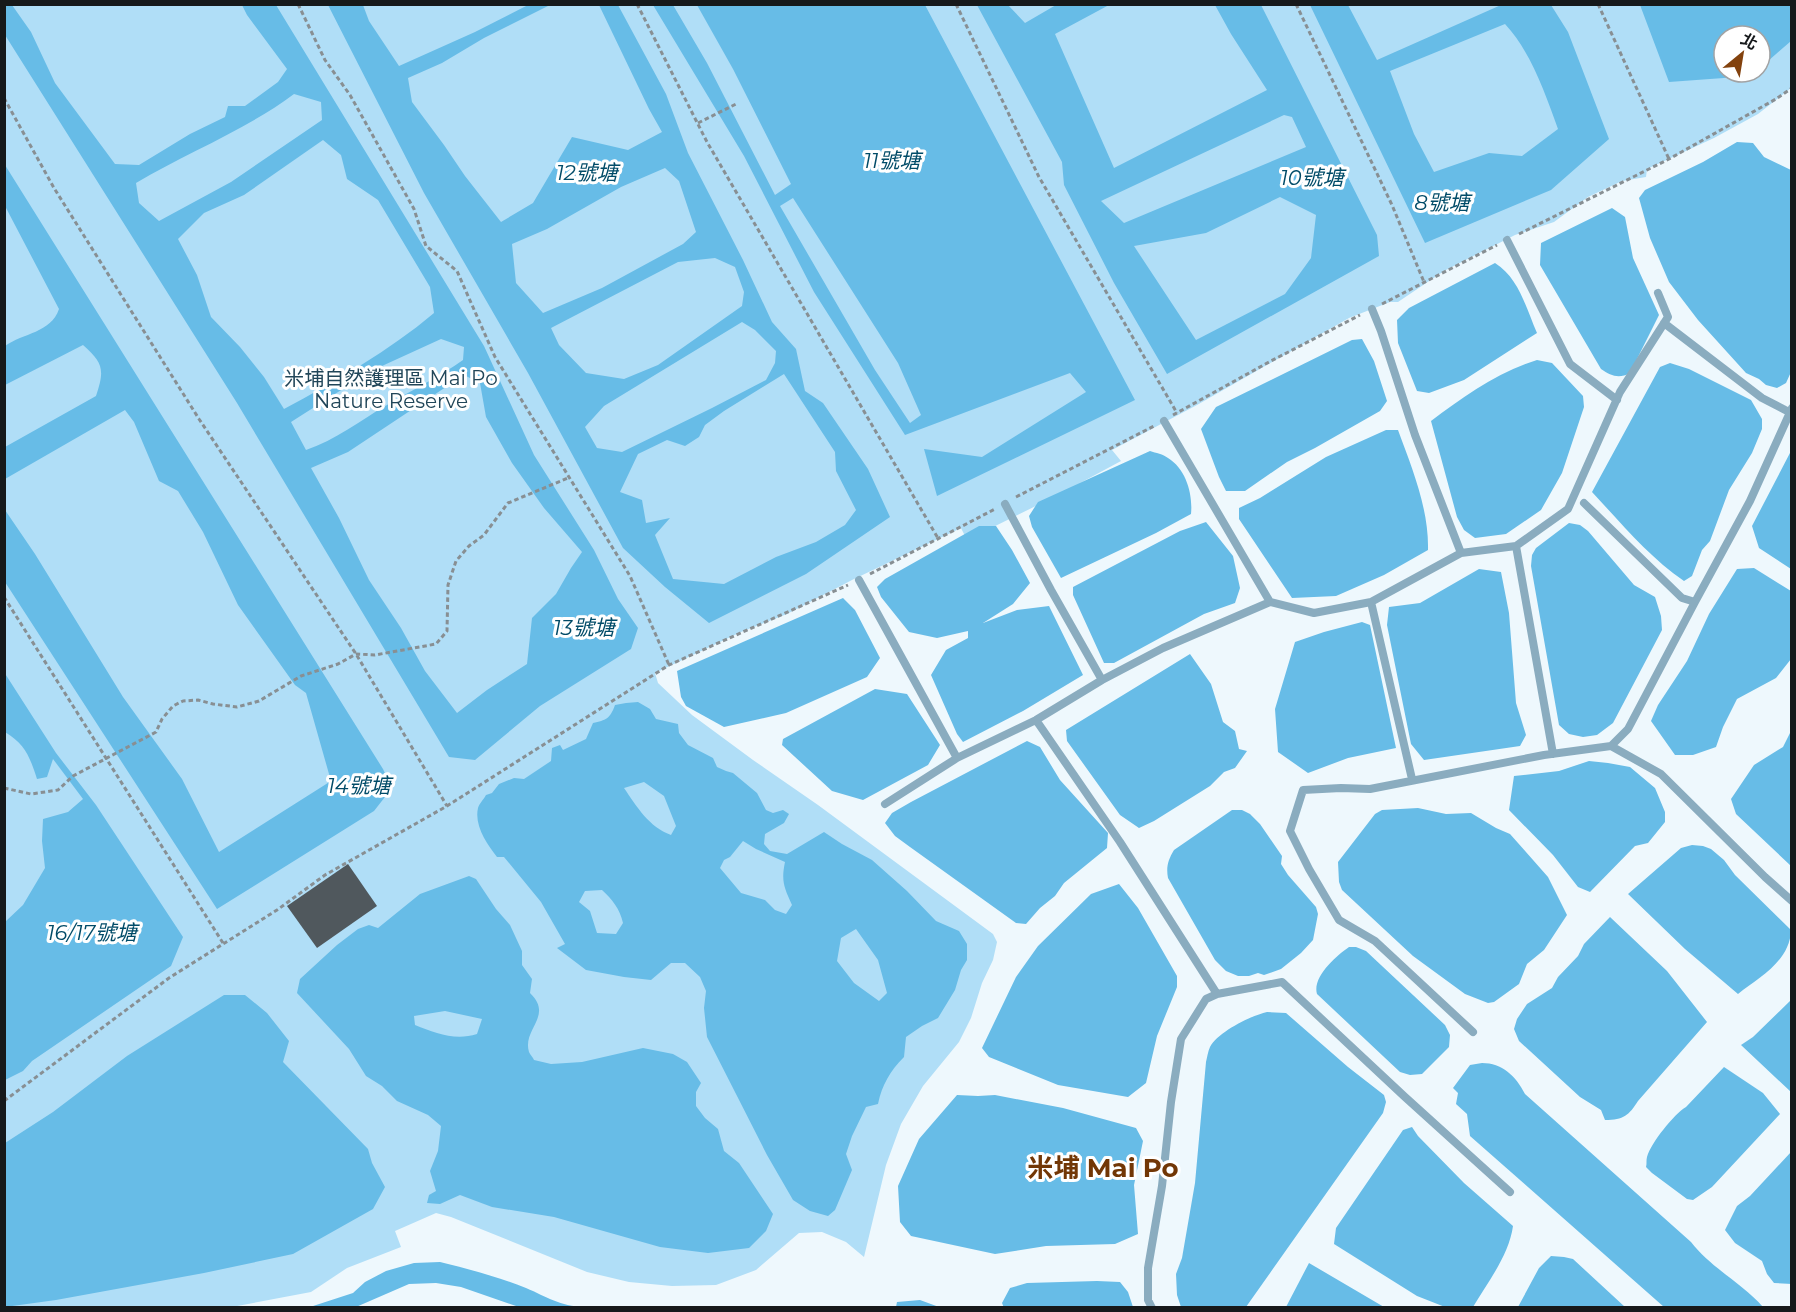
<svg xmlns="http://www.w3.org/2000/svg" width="1796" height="1312" font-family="Montserrat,'Noto Sans TC',sans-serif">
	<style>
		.green { fill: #b0def7; fill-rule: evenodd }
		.water { fill: #67bce7; fill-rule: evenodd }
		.building { fill: #50585d }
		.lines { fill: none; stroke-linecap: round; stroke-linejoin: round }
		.path { stroke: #888f93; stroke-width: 3; stroke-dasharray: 4.5 3; stroke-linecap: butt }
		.service { stroke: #8aacbf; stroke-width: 8 }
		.labels { text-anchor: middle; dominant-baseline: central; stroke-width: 6; stroke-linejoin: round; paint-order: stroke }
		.park-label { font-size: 20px; fill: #214659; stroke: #fff }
		.water-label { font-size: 21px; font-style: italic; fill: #004b68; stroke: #fff }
		.district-label { font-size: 26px; font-weight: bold; fill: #723706; stroke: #fff }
	</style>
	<rect width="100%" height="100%" fill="#eef8fd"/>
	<path class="green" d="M5 5H1791V88L1758 114 1714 138 1647 169 1646 177 1622 181 1588 197 1554 222 1515 235 1444 271 1398 302H1390L1349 318 1197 405 1112 450 1121 461 1056 496 967 540 961 528 852 580 787 614 741 632 655 673 658 683 692 715 753 760 818 805 993 934 997 942 993 960 982 983 971 1018 959 1042 923 1086 901 1124 886 1165 864 1257 846 1242 822 1232 799 1233 756 1270 716 1285 672 1286 629 1282 587 1272 451 1217 436 1213 395 1231 401 1247 347 1268 311 1292 232 1307 5 1308ZM1724 36H1760V72H1724Z"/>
	<path class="water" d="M5 4 12 5 31 32 55 83 115 164 139 165 190 134 225 117 228 106H245L278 82 287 69 247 15 242 5H276L484 346 534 455 594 550 618 599 638 628 631 649 540 706 475 760 449 757 237 403 5 35ZM294 94 321 102 322 120 231 182 159 221 139 203 136 183C188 152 246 130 294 94ZM323 140 341 155 347 179 378 200 430 287 434 313C389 351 336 381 284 409L264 377 240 347 211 317 197 275 178 239 204 213 244 195ZM441 339 464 347 463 360C439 377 412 390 387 405 359 421 336 440 306 450L291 422 371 371ZM464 375 480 383 486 417 512 463 544 508 582 552 571 568 556 594 532 618 527 664 487 690 457 713 425 671 401 628 369 580 339 518 311 468 348 452Z
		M328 5H363L369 21 399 66 475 32 528 5H550L484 38 442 63 408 78 412 102 444 145 465 176 501 222 533 203 572 137 628 150 662 132 649 109 599 5H618L666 94 688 153 743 260 772 322 796 349 805 391 823 403 868 469 890 517 806 574 709 623 665 587 623 548 528 373 424 193ZM665 168 679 181 696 232 683 244 602 288 543 313 516 283 512 244 547 229 621 187ZM715 258 735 267 744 292 742 306 658 365 624 379 586 373 559 345 551 328 678 262ZM742 322 755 330 776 351 775 363 766 380 712 408 622 452 597 448 585 427 604 406ZM784 374 835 452 836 471 856 510 845 525 816 542 776 557 724 584 673 579 655 535 670 518 646 523 642 500 620 492 638 454 667 440 685 446 699 437 705 425 724 411Z
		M653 5H673L707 63 775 195 791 184 733 69 697 5H925L1135 400 937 496 924 449 982 457 1086 392 1070 373 905 435 814 292 744 156ZM793 198 898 363 921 415 910 423 875 370 780 206Z
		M977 5H1008L1025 23 1056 5H1109L1055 34 1114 168 1267 90 1231 34 1215 5H1261L1377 235 1379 256 1167 374 1114 283 1064 185 1062 162ZM1284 115 1292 117 1306 147 1124 223 1101 201ZM1280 197 1316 215 1311 258 1285 294 1196 340 1134 246 1206 233Z
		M1310 5H1348L1377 60 1501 5H1551L1568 32 1609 139 1551 190 1425 243ZM1505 24C1531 52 1545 93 1558 129L1522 156 1489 153 1434 172 1414 134 1390 71Z
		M1640 5H1791V41L1760 68V36H1724V72H1755L1751 76 1669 82Z
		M1737 142 1753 143 1764 157 1791 170V372L1786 383 1777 388 1766 385 1759 379 1746 373 1698 320 1669 282 1650 238 1639 198 1645 190 1703 162Z
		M5 165 383 769 392 788 374 811 217 909 5 582V510L35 554 123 697 182 779 219 852 331 781 306 693 295 685 238 605 203 532 178 491 159 481 134 422 125 410 5 479V447L96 396C105 369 103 363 83 345L5 385V346C23 333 51 333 59 309L5 206Z
		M1612 208 1625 217 1633 258 1659 315 1630 373C1619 379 1611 376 1601 369L1540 265 1541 243Z
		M1495 263C1519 278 1526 308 1537 333L1464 380 1429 393 1417 391 1398 343 1397 320 1409 308Z
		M1362 339 1374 361 1387 401 1380 411 1315 448 1287 462 1245 491H1226L1219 477 1201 429 1216 407 1352 340Z
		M1537 360 1552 363 1583 396 1584 407 1562 473 1541 510 1506 534 1475 538 1464 530 1457 517 1431 421C1463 397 1498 372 1537 360Z
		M1670 363 1689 369 1751 400 1762 419V429L1752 453 1729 490 1710 541 1702 550 1692 576 1684 581C1649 557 1621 523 1592 492L1660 367Z
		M1386 430H1398C1412 468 1429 509 1428 550L1384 575 1336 596 1292 598 1239 519V508L1260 498 1326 457Z
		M1150 451C1156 453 1163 454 1168 458 1186 469 1193 494 1191 514L1156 533 1061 578 1032 527 1029 516 1038 502Z
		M1791 451V569L1759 548 1752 526Z
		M1206 522 1233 556 1240 588 1235 603 1204 614 1114 663H1104L1073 595V587L1180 531Z
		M1569 523 1580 525 1588 531 1634 585 1655 597 1661 616 1662 630 1613 723 1597 735 1583 737 1569 734 1559 725 1531 566 1532 555 1536 548Z
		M979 526H996L1012 550 1030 583 1013 604 983 623 1017 610 1049 606 1083 675 1023 711 963 742 957 734 931 675 946 650 968 638V631L937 638 909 632 881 597 877 587 885 579Z
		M1754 568 1791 591V659L1776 678 1737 699 1723 727 1716 747 1693 755H1675L1651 721 1658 705 1687 661 1709 614 1737 569Z
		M1479 569 1501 572 1509 613 1516 703 1526 735 1520 746 1424 760 1411 744 1387 625 1389 607 1420 603Z
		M843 598 855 610 880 658 867 677 786 713 724 727 686 706 681 697 677 671Z
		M1362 622 1370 625 1396 748 1348 758 1308 773 1278 752 1275 709 1295 642 1324 632Z
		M1190 654 1211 684 1223 722 1235 731 1239 749 1247 751 1235 768 1224 772 1210 786 1154 821 1139 828 1120 815 1067 741 1066 730Z
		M4 672 56 753 96 805 183 937 171 966 32 1061 23 1071 5 1080V922L23 905 45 868 42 841 43 819 68 812 83 799 53 759 47 777 37 779C30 757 25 744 5 732Z
		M875 689 907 694 940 745 928 765 863 800 832 791 782 745 783 739Z
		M638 702 650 709 656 719 678 724 679 733 688 745 713 758 717 767 726 771 733 773 757 793 766 810 773 813 783 810 789 814 784 823 765 834 764 844 770 851 787 854 824 832 842 844 872 860 907 891 936 921 959 931 967 944V960L961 970 955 990 938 1018 922 1026 906 1037 904 1057C890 1071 882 1085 878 1104L866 1107 852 1136 846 1154 852 1170 835 1210 828 1216 810 1211 793 1200 767 1155 707 1037 704 1008 706 991 700 977 685 963H671L651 980 624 977 586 970 557 948 565 944 541 902 504 857H497C487 844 474 826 478 808 479 804 484 799 486 795L492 793 499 784 514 778 524 779 551 761 552 748 560 745 563 750 586 739 593 723C606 720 610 719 615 705L626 703ZM644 782 664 796 676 826 671 835C649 827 637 807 624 788ZM743 841 756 849 785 862C781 881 784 887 792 905L786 914 775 910 765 900 741 893 720 868 724 860 730 857ZM602 890C612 899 620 909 623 923L616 934 597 933 590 911 579 902 585 891ZM856 929 878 960 887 993 879 1001 854 983 837 961 841 938Z
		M1791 731V866L1736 814 1731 799 1754 765 1783 747Z
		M1027 741 1040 747 1060 780 1108 833 1107 848 1064 883 1055 896 1040 908 1026 924 1016 923 910 847 895 836 885 823 892 813 911 802Z
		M1589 761 1608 763 1630 767 1655 788 1665 812V822L1648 843 1635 846 1590 892 1578 887 1553 855 1509 810 1514 776 1559 771Z
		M1418 808 1446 814 1471 813 1496 828 1510 834 1548 877 1567 915 1544 950 1527 964 1519 984 1494 1002 1488 1003 1465 994 1413 956 1342 890 1339 882 1338 862 1375 814 1382 810Z
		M1232 810H1242L1250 814 1260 824 1282 856 1281 864 1288 875 1316 907 1318 914 1313 940 1301 953 1281 969 1264 975 1258 973 1249 976H1238L1226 971 1215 960 1168 878C1166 867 1168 860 1174 850Z
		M1692 845 1703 846 1711 849 1724 860 1735 875 1791 930C1790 961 1760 977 1738 994L1685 949 1628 894 1681 848Z
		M469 876 476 879 496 909 510 925 522 951V965L532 979 530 993C554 1016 522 1029 529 1052 530 1055 533 1057 534 1060L551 1064 582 1062 643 1048 673 1054 687 1062 701 1083 696 1092V1106L705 1118 718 1129 724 1151 739 1163 773 1214 766 1231 749 1248 708 1253 660 1247 554 1217 492 1207 460 1195 440 1204 427 1203 429 1195 436 1191 430 1171 438 1151 441 1126 428 1115 397 1101 382 1086 366 1076 349 1049 297 993 300 979 337 945 358 929 369 925 378 928 420 894ZM445 1011 482 1019 477 1034C455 1041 435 1033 415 1025L414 1016Z
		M1119 884 1138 908 1177 976V987L1157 1036 1146 1083 1128 1097 1058 1085 989 1057 982 1048 1016 977 1038 946 1091 894Z
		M1610 917 1667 971 1707 1022 1638 1101C1629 1115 1624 1120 1605 1120L1601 1110 1580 1097 1519 1041 1514 1029 1517 1019 1527 1004 1552 988 1558 977 1578 956 1584 944Z
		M1349 947H1356L1366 951 1445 1025 1450 1035 1449 1047 1422 1074 1410 1075 1400 1072 1317 994C1312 977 1336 956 1349 947Z
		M224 995H245L267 1013 289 1041 283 1062 368 1149 372 1163 385 1187 373 1209 293 1254 204 1273 56 1300 5 1307V1143L53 1112 127 1056Z
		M1791 1000V1092L1741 1045 1753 1037Z
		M1267 1012 1286 1013 1348 1067 1384 1095 1386 1102 1383 1113 1246 1307H1181L1177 1295 1176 1274 1182 1258 1195 1183 1206 1062C1207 1058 1208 1051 1210 1047 1218 1032 1250 1016 1267 1012Z
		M1482 1063C1502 1063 1516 1076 1525 1094L1691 1242C1711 1268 1742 1283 1763 1307H1664L1470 1136 1467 1114 1456 1104 1458 1093 1453 1088 1470 1065Z
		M1724 1067 1763 1093 1780 1114 1712 1187 1693 1200 1687 1199 1652 1173 1646 1167C1647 1164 1646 1160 1647 1157 1651 1143 1674 1114 1686 1107Z
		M957 1095 978 1096 995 1095 1063 1108 1136 1128 1143 1141 1134 1185 1138 1234 1115 1244 1046 1246 995 1254 911 1236 900 1222 898 1186 919 1139Z
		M1412 1127 1418 1136 1464 1183 1513 1226C1509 1255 1488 1282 1473 1307H1445L1417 1296 1334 1244 1336 1228 1403 1130Z
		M1791 1152 1792 1284 1774 1283 1767 1274 1762 1261 1735 1243 1725 1230 1737 1206 1750 1196Z
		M1551 1256 1564 1257 1573 1259 1625 1307H1518L1539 1268Z
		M440 1262C469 1269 498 1277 526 1288 547 1297 560 1306 584 1307H519L461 1287 436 1283 409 1284 356 1307H310L353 1293 365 1282 386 1271 414 1263Z
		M1309 1263 1384 1307H1286Z
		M1097 1281 1120 1282 1128 1292 1133 1307 1004 1308 1002 1303 1010 1288 1027 1283Z
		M920 1300 939 1307H896L897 1302Z"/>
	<path class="building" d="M348 864 377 906 317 948 287 906Z"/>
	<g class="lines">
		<path class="path" d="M298 4 325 60 350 95 414 209 426 246 457 271 495 357 630 576 669 665
			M637 4 707 142 939 540
			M956 4 1039 177 1177 413
			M1296 4 1392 205 1424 282
			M1598 4 1669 159
			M4 98 54 188 199 419 356 654 447 806
			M698 123 736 104
			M1519 234 1669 159 1776 99 1792 88
			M1382 304 1497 245
			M1173 415 1269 362 1360 315
			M1016 497 1154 426
			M870 574 995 509
			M4 597 223 943
			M4 788 31 794 58 790 73 776 156 732 162 719 173 706 183 701 198 700 213 704 237 707 259 701 301 676 338 664 356 654 375 655 436 644 447 631 448 585 456 561 469 546 484 535 508 503 568 478
			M4 1101 169 978 277 910 325 875 447 806 669 665 848 585"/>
		<path class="service" d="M1507 240 1570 364 1617 400
			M1372 309 1381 331 1415 435 1461 553
			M1664 323 1762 398 1789 412
			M1164 421 1270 602
			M1584 503 1682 598 1695 602
			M1005 504 1051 590 1102 680
			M1516 546 1553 754
			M859 580 957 758
			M1371 602 1412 779
			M1036 720 1120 842 1217 994
			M1611 746 1661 774 1765 877 1792 901
			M885 804 957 758 1036 720 1102 680 1163 648 1270 602 1314 613 1371 602 1461 553 1516 546 1568 509 1620 392 1668 317 1658 293
			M1473 1032 1375 941 1339 920 1309 869 1290 831 1303 790 1341 788 1370 789 1544 755 1611 746 1628 729 1695 602 1750 501 1792 408
			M1152 1308 1148 1300V1268L1162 1186 1171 1102 1181 1039 1206 999 1217 994 1282 982 1405 1097 1510 1192"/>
	</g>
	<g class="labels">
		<g class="park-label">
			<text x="391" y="378">米埔自然護理區 Mai Po<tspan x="391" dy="23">Nature Reserve</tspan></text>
		</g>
		<g class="water-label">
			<text x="892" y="160">11號塘</text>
			<text x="587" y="172">12號塘</text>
			<text x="1312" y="177">10號塘</text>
			<text x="1442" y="202">8號塘</text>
			<text x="584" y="627">13號塘</text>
			<text x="359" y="785">14號塘</text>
			<text x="92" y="932">16/17號塘</text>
		</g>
		<g class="district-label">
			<text x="1103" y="1168">米埔 Mai Po</text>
		</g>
	</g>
	<rect width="1796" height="1312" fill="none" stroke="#16191b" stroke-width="12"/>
	<g transform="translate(1742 54) rotate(30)"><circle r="28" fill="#ffffff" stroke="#a2a3a4" stroke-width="1.5"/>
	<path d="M0-4.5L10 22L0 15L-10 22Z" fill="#83420e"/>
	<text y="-9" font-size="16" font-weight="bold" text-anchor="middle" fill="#16191b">北</text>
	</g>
</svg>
